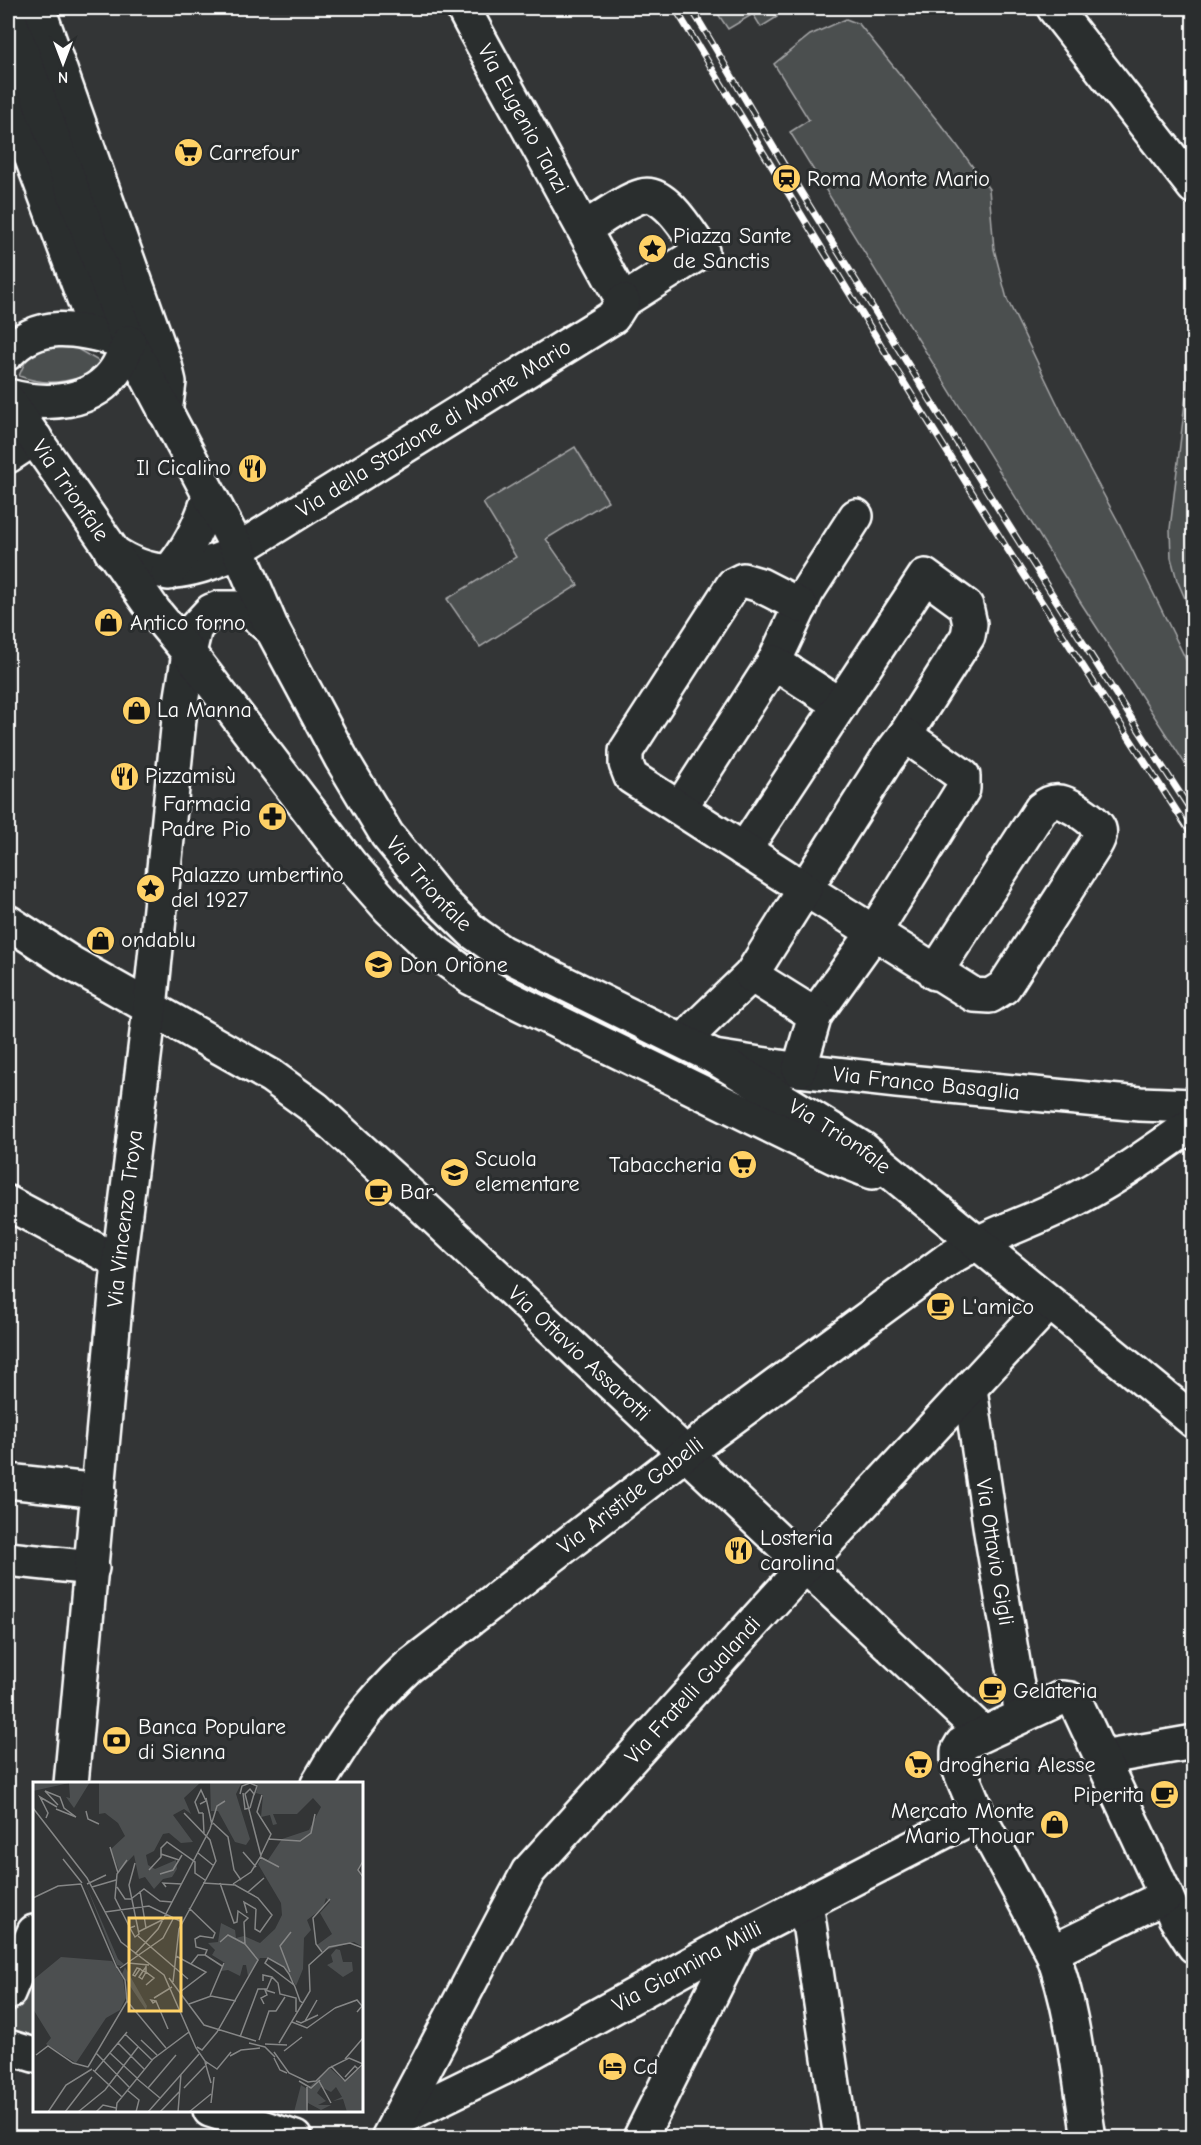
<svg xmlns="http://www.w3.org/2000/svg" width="1201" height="2145" font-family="'Comic Neue',sans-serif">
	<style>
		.green { fill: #4c4f50; stroke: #a6a7a8; stroke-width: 1.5 }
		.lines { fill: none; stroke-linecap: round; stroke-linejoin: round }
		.minor-casing { stroke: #fff; stroke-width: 38 }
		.major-casing { stroke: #fff; stroke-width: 38 }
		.minor { stroke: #2a2d2e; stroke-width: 33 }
		.major { stroke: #2a2d2e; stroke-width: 33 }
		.rail-casing { stroke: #fff; stroke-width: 7 }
		.rail { stroke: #2a2d2e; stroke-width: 4.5; stroke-dasharray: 14; stroke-linecap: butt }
		.labels { text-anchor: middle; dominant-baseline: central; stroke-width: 6; stroke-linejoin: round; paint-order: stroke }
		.street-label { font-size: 22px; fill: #fff; stroke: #2a2d2e }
		.poi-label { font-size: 22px; fill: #fff; stroke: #2a2d2e; text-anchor: start }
		.inset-road { fill: none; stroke: #858686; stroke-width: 1.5 }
		.view { fill: #ffd166; fill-opacity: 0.15; stroke: #ffd166; stroke-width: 3 }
		.inset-edge { fill: none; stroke: #fff; stroke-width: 3 }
	</style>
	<rect width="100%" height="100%" fill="#333536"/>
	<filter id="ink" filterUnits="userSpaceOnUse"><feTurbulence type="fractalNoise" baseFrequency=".0167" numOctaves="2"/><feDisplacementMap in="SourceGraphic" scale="12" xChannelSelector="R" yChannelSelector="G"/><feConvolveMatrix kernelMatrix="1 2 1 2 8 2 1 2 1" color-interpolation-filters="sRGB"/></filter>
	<g filter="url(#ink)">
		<path class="green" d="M714 8H770L777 17 761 27 753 14 728 29Z
			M846 19 859 24 954 141 989 189 994 249 1007 299 1080 451 1120 525 1193 674V776L1081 603 790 132 809 120 774 64 810 35Z
			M1193 310 1194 617H1193L1177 580 1171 558 1170 529 1189 369Z
			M52 344 74 347 102 363 98 371C70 382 48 387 19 376 27 356 30 350 52 344Z
			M575 447 608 501 546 539 578 585 480 647 447 599 516 557 483 503Z
			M34 1965V2047L8 2039V2025Z"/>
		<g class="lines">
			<defs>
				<g id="minor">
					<path d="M38 8 165 365 169 382 165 412"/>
					<path id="s1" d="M463 8 472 25 623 301 702 251C691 236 665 189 642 196 626 200 599 220 584 229"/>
					<path d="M1054 8 1194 187"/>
					<path d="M8 94 97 334"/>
					<path d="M8 353C38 320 76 328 116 339"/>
					<path d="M8 456 35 438"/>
					<path id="s2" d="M111 551C152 579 181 575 226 557L613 317 623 301"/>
					<path d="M168 573C189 548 199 528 209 497"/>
					<path d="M774 662 807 592 856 516"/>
					<path d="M680 808 774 662 840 705"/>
					<path d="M744 850 925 576 966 606 970 624 968 636 905 735"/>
					<path id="s3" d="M8 922 71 963 271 1076 315 1108 416 1200 983 1733"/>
					<path d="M815 1015 873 934 963 789V776L905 735 887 759 805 889 974 995 990 996 1004 987 1094 847C1097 842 1101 835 1099 829 1096 821 1068 802 1059 802 1052 801 1047 804 1041 809L935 973"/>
					<path d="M685 1041 698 1026 751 975"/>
					<path id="s4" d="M714 1057 799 1070 897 1081 1140 1104 1194 1106"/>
					<path d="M799 1070 815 1015 751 975 805 889 631 777 626 764V751L733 585 743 580 760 585 801 606"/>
					<path d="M8 1203 119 1262"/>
					<path id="s5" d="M970 1389 991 1532 1022 1715"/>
					<path d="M8 1481 99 1491"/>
					<path d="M8 1559 92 1568"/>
					<path d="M1102 1758 1194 1742"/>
					<path id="s6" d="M71 1784 119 1262 150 1008 180 709 189 653 195 628 211 611 219 608H242L256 616 273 631"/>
					<path id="s7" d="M318 1784C345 1738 369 1703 408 1667L713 1432 947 1260C983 1237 1025 1224 1064 1205 1110 1183 1152 1152 1194 1123"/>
					<path d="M1166 1896 1175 1917 1194 1946"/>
					<path d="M806 1903 841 2138"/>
					<path d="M1052 1952 1166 1896 1077 1705 1070 1699 1061 1698 962 1744 958 1751V1766L978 1814 1052 1952C1074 2011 1079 2076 1089 2138"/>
					<path d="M8 1993 34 1932"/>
					<path d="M8 2047 34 2055"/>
					<path d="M210 2110 295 2138"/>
					<path id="s8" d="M397 2120 501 2069 740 1937 978 1814"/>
					<path id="s9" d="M388 2138 528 1872 825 1544 1049 1303"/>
					<path d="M640 2138 740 1937"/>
				</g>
				<g id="major">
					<path id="s10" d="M8 15 129 342 238 549 273 631 341 758 387 835 439 899 473 932 501 952 714 1057 863 1149 1194 1421"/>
					<path d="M8 396C45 406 94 405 117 368 122 360 125 351 129 342"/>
					<path id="s11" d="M8 400 154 611 189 653 350 864 389 908 433 950 471 978 509 998 834 1157 872 1172"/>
				</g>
			</defs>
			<use href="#minor" class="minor-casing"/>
			<use href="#major" class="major-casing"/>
			<use href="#minor" class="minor"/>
			<use href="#major" class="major"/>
			<defs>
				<path id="rail" d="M675 8 900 376 1008 550 1194 838
					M691 8C725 63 757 121 791 176 924 390 1056 604 1194 815"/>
			</defs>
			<use href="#rail" class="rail-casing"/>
			<use href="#rail" class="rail"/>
		</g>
	</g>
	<defs>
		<symbol id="supermarket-disc" viewBox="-11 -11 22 22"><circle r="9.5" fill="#ffd166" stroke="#2a2d2e"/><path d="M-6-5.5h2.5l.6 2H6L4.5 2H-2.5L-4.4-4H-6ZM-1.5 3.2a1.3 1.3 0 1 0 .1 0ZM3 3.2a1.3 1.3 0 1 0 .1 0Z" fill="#111"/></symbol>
		<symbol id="station-disc" viewBox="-11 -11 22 22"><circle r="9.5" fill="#ffd166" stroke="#2a2d2e"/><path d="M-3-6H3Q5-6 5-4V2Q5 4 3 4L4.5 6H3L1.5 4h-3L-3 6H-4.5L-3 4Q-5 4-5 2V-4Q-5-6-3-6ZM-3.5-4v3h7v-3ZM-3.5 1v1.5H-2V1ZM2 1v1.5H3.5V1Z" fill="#111"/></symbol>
		<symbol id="sight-disc" viewBox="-11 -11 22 22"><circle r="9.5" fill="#ffd166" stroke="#2a2d2e"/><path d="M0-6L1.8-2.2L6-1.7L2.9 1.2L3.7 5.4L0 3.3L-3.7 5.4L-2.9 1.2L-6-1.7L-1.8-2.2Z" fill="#111"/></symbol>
		<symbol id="restaurant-disc" viewBox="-11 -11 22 22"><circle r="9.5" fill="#ffd166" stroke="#2a2d2e"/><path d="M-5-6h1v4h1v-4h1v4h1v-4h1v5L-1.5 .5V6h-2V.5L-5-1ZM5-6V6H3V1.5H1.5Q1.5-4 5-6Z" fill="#111"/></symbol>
		<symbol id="shop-disc" viewBox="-11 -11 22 22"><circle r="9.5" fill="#ffd166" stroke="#2a2d2e"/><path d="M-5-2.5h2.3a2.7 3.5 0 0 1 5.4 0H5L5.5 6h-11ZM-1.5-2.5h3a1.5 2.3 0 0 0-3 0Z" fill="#111"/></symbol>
		<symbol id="pharmacy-disc" viewBox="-11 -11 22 22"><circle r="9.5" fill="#ffd166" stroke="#2a2d2e"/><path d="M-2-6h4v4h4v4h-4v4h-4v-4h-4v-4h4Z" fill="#111"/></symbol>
		<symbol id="school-disc" viewBox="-11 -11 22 22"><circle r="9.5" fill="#ffd166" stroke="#2a2d2e"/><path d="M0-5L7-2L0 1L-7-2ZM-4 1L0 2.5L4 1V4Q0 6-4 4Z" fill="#111"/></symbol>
		<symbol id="cafe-disc" viewBox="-11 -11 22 22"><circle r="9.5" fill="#ffd166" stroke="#2a2d2e"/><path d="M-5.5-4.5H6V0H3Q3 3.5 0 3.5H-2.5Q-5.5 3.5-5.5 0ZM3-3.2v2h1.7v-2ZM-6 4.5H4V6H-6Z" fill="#111"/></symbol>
		<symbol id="bank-disc" viewBox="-11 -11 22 22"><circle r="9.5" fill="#ffd166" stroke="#2a2d2e"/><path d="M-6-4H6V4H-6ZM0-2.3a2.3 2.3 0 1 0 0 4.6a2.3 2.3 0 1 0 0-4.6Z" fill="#111"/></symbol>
		<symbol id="hotel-disc" viewBox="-11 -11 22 22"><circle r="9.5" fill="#ffd166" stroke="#2a2d2e"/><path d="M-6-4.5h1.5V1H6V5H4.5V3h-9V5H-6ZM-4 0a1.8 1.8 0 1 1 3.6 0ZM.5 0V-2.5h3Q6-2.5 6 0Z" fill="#111"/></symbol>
	</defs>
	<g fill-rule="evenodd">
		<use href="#supermarket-disc" x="172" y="136" width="33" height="33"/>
		<use href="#station-disc" x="770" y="162" width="33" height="33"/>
		<use href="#sight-disc" x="636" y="232" width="33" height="33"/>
		<use href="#restaurant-disc" x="236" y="452" width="33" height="33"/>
		<use href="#shop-disc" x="92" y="606" width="33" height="33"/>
		<use href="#shop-disc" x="120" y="694" width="33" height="33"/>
		<use href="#restaurant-disc" x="108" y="760" width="33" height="33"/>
		<use href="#pharmacy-disc" x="256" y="800" width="33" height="33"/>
		<use href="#sight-disc" x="134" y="872" width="33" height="33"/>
		<use href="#shop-disc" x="84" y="924" width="33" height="33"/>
		<use href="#school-disc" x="362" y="948" width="33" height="33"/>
		<use href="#supermarket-disc" x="726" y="1148" width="33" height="33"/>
		<use href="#school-disc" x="438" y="1156" width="33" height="33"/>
		<use href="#cafe-disc" x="362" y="1176" width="33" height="33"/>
		<use href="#cafe-disc" x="924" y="1290" width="33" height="33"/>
		<use href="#restaurant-disc" x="722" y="1534" width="33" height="33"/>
		<use href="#cafe-disc" x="976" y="1674" width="33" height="33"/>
		<use href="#bank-disc" x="100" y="1724" width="33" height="33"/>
		<use href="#supermarket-disc" x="902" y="1748" width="33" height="33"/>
		<use href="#cafe-disc" x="1148" y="1778" width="33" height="33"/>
		<use href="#shop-disc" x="1038" y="1808" width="33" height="33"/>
		<use href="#hotel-disc" x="596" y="2050" width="33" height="33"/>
	</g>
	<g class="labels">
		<g class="street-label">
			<text stroke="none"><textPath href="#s1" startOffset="126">Via Eugenio Tanzi</textPath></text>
			<text stroke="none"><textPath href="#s2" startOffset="366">Via della Stazione di Monte Mario</textPath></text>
			<text stroke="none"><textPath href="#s11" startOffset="110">Via Trionfale</textPath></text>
			<text stroke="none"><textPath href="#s10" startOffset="970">Via Trionfale</textPath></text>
			<text stroke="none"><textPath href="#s4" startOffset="214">Via Franco Basaglia</textPath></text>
			<text stroke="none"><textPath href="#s10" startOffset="1456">Via Trionfale</textPath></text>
			<text stroke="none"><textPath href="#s6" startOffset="568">Via Vincenzo Troya</textPath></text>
			<text stroke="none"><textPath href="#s3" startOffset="720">Via Ottavio Assarotti</textPath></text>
			<text stroke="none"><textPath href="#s7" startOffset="429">Via Aristide Gabelli</textPath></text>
			<text stroke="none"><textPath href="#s5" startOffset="165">Via Ottavio Gigli</textPath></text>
			<text stroke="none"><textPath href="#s9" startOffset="546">Via Fratelli Gualandi</textPath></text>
			<text stroke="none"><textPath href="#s8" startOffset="328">Via Giannina Milli</textPath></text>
		</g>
		<g class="poi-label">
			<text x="209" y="153">Carrefour</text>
			<text x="807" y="179">Roma Monte Mario</text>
			<text x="673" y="236">Piazza Sante<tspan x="673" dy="25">de Sanctis</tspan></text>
			<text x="231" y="468" text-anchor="end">Il Cicalino</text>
			<text x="130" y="623">Antico forno</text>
			<text x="157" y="710">La Manna</text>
			<text x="145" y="776">Pizzamisù</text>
			<text x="251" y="804" text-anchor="end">Farmacia<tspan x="251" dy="25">Padre Pio</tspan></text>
			<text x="171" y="875">Palazzo umbertino<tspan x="171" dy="25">del 1927</tspan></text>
			<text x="121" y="940">ondablu</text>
			<text x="400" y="965">Don Orione</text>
			<text x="475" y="1159">Scuola<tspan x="475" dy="25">elementare</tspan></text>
			<text x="722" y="1165" text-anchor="end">Tabaccheria</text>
			<text x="400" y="1192">Bar</text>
			<text x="962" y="1307">L'amico</text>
			<text x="760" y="1538">Losteria<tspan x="760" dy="25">carolina</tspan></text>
			<text x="1013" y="1691">Gelateria</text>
			<text x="138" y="1727">Banca Populare<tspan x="138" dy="25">di Sienna</tspan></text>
			<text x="939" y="1765">drogheria Alesse</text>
			<text x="1144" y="1795" text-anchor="end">Piperita</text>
			<text x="1034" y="1811" text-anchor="end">Mercato Monte<tspan x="1034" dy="25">Mario Thouar</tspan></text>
			<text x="633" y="2067">Cd</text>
		</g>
	</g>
	<g transform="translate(33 1782)">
		<rect width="330" height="330" fill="#333536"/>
		<path d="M0 0H57L41 26 33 15 37 16 36 1 0 9ZM66 0H168L151 16 158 32 151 27 140 33 160 60 148 61 136 51 130 52 121 69 113 73 115 83 122 87 143 78 144 87 139 95 130 97 121 107 112 95 106 97 101 73 86 89 78 67 92 54 85 41 72 31 66 32ZM177 0H215L208 2 203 12 217 57 213 63 202 60 185 29H178ZM216 0H330V78L325 87 330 100V165L321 160 289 169 284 163 299 152 287 131 297 120 293 116 290 126 274 138 278 148 271 156 270 187 263 204 252 185 234 176H227L215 194 213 183H210L207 194 195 188 188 189 192 181 179 173 182 168 175 161 185 160 188 141 202 148 203 156 211 154 227 161 242 147 249 133 248 121 225 82 229 75 235 78 249 57 276 48 288 25 280 16 264 32H240L244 42 240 43 237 33 228 35 230 13 223 11 225 3ZM53 103 85 177 91 182 88 184 84 183ZM303 167 307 168 310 180H319L320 189 310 195 294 183 300 180 298 173ZM28 175 79 179 90 197 93 216 87 228 73 236 43 281 13 262 18 256 0 227V198ZM92 185 114 224 113 228 89 192ZM330 284V330H314L310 317 300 319 309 315 303 305 298 310 288 305 284 311 293 319 285 323H298L288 328 275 321 273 330H261L268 303 274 307 297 286 311 299Z" fill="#4c4f50"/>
		<path class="inset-road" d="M210 11 212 27 217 26M207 12 209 4 217 1 224 4 221 13M173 16 179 43M167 22 173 19 168 8 162 20 166 31H170M0 26 54 96 88 160 131 193 163 266 174 282M23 27 43 35 31 26 27 15 12 9 25 23M53 29 55 37 66 42M170 31 171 51M13 36 15 31 7 15 24 25M180 41 195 55 201 88 208 98M235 57 267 59 278 51 282 32M77 65 85 91M210 70 223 85M165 71 181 84M128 72 146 78M228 73 238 52 224 30 229 13M227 75 246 85M30 77 49 101M94 78 84 92 82 116 97 146M330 79 325 88 330 95M102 81 96 103 106 152 102 155 97 146 102 144M116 88 128 75V66L134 60 162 80V91L172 98M127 92 140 88 149 73M170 101 202 103 225 116 239 133 227 150 222 147 223 127M48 102 84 186M54 102 73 93M200 102 218 90 228 74 212 12 217 7 221 12 217 26M59 105 83 98M84 105 92 117H98M133 105 130 101 149 102M107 109 113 146M215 110 231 96M0 116 25 104 48 102M98 117 111 107 127 119 139 120M156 126 182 151 180 156 167 154 162 157 163 165 174 168 172 173M72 130 116 124 149 140M214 131 211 120 223 127M105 150 131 137M105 154 155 197M187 160 195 153 212 162M289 170 283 162 280 136 297 117M102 172 125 147 177 47 184 24 192 19M172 173 189 184M143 174 173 190 147 210M95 181 116 183M158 182 165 173H172M87 186 130 156 140 137M104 186 107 187 102 194 100 193ZM107 187 110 189 113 190 109 197 106 195 110 189 113 185M257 190 247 164 258 150M136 196 171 243 223 259M230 199V193L239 195 245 201 247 212 263 216V230M140 200 146 147 183 79 177 58 151 31M113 203 121 196 113 190V183M261 203 232 181 235 176 251 185 256 192 260 201 262 205 267 219 270 221M177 214 191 181M121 216 139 205M94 219 133 266M123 219 118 218 120 221 123 219 135 247M156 222 178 214 203 219M231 222 228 216 234 213 232 208 242 211M302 226 324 218 329 224 324 230M263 239 268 241 285 233M272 239 284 218M259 240 274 246 302 226M92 252 119 278M207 255 225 207H234L239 195M108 258 124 273M226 258 236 229H243L252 215M85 261 111 287M216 261 232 265 242 275M246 261 277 209 276 183 296 165 317 161 330 166M232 262 254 263M164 265 169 268 184 250 225 178 212 162 211 140 215 136 205 129 204 140 201 141 187 101M251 269 269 255M241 270 256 291 275 300 283 299 296 286 316 276 330 282M63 271 96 305M77 271 104 296M3 273 15 264 40 281 55 285M197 274 208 268 227 266M241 276 247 288 254 291M312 277 330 256M172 279 184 287 198 270M172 280 178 301M298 284 312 299 330 282M55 285 94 219 92 198 84 185M60 288 89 315M62 289 94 250M312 295 322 284 325 287M103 296 127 316M266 299 278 306 287 298M286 299 298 321M115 306 143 273M151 306 172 284M94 308 106 318 103 330M178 321 181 295M15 330 33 303 59 287M32 330 59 295M45 330 72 308 105 265M63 330 70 323 83 326M83 330 84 321 120 277 156 250M115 330 166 272M127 330 147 309M145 330 148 292M156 330 178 312M274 330V305"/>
		<path class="view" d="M96 136H148V229H96Z"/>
		<rect width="330" height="330" class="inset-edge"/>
	</g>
	<rect width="1201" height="2145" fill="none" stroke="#2a2d2e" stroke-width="30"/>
	<rect x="15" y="15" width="1171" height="2115" fill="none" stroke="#fff" stroke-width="2" filter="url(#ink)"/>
	<g transform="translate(63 63) rotate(180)" stroke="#2a2d2e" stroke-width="4.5" paint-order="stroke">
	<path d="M0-4.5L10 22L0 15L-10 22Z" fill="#ffffff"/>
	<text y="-9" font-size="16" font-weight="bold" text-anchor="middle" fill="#ffffff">N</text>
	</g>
</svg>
